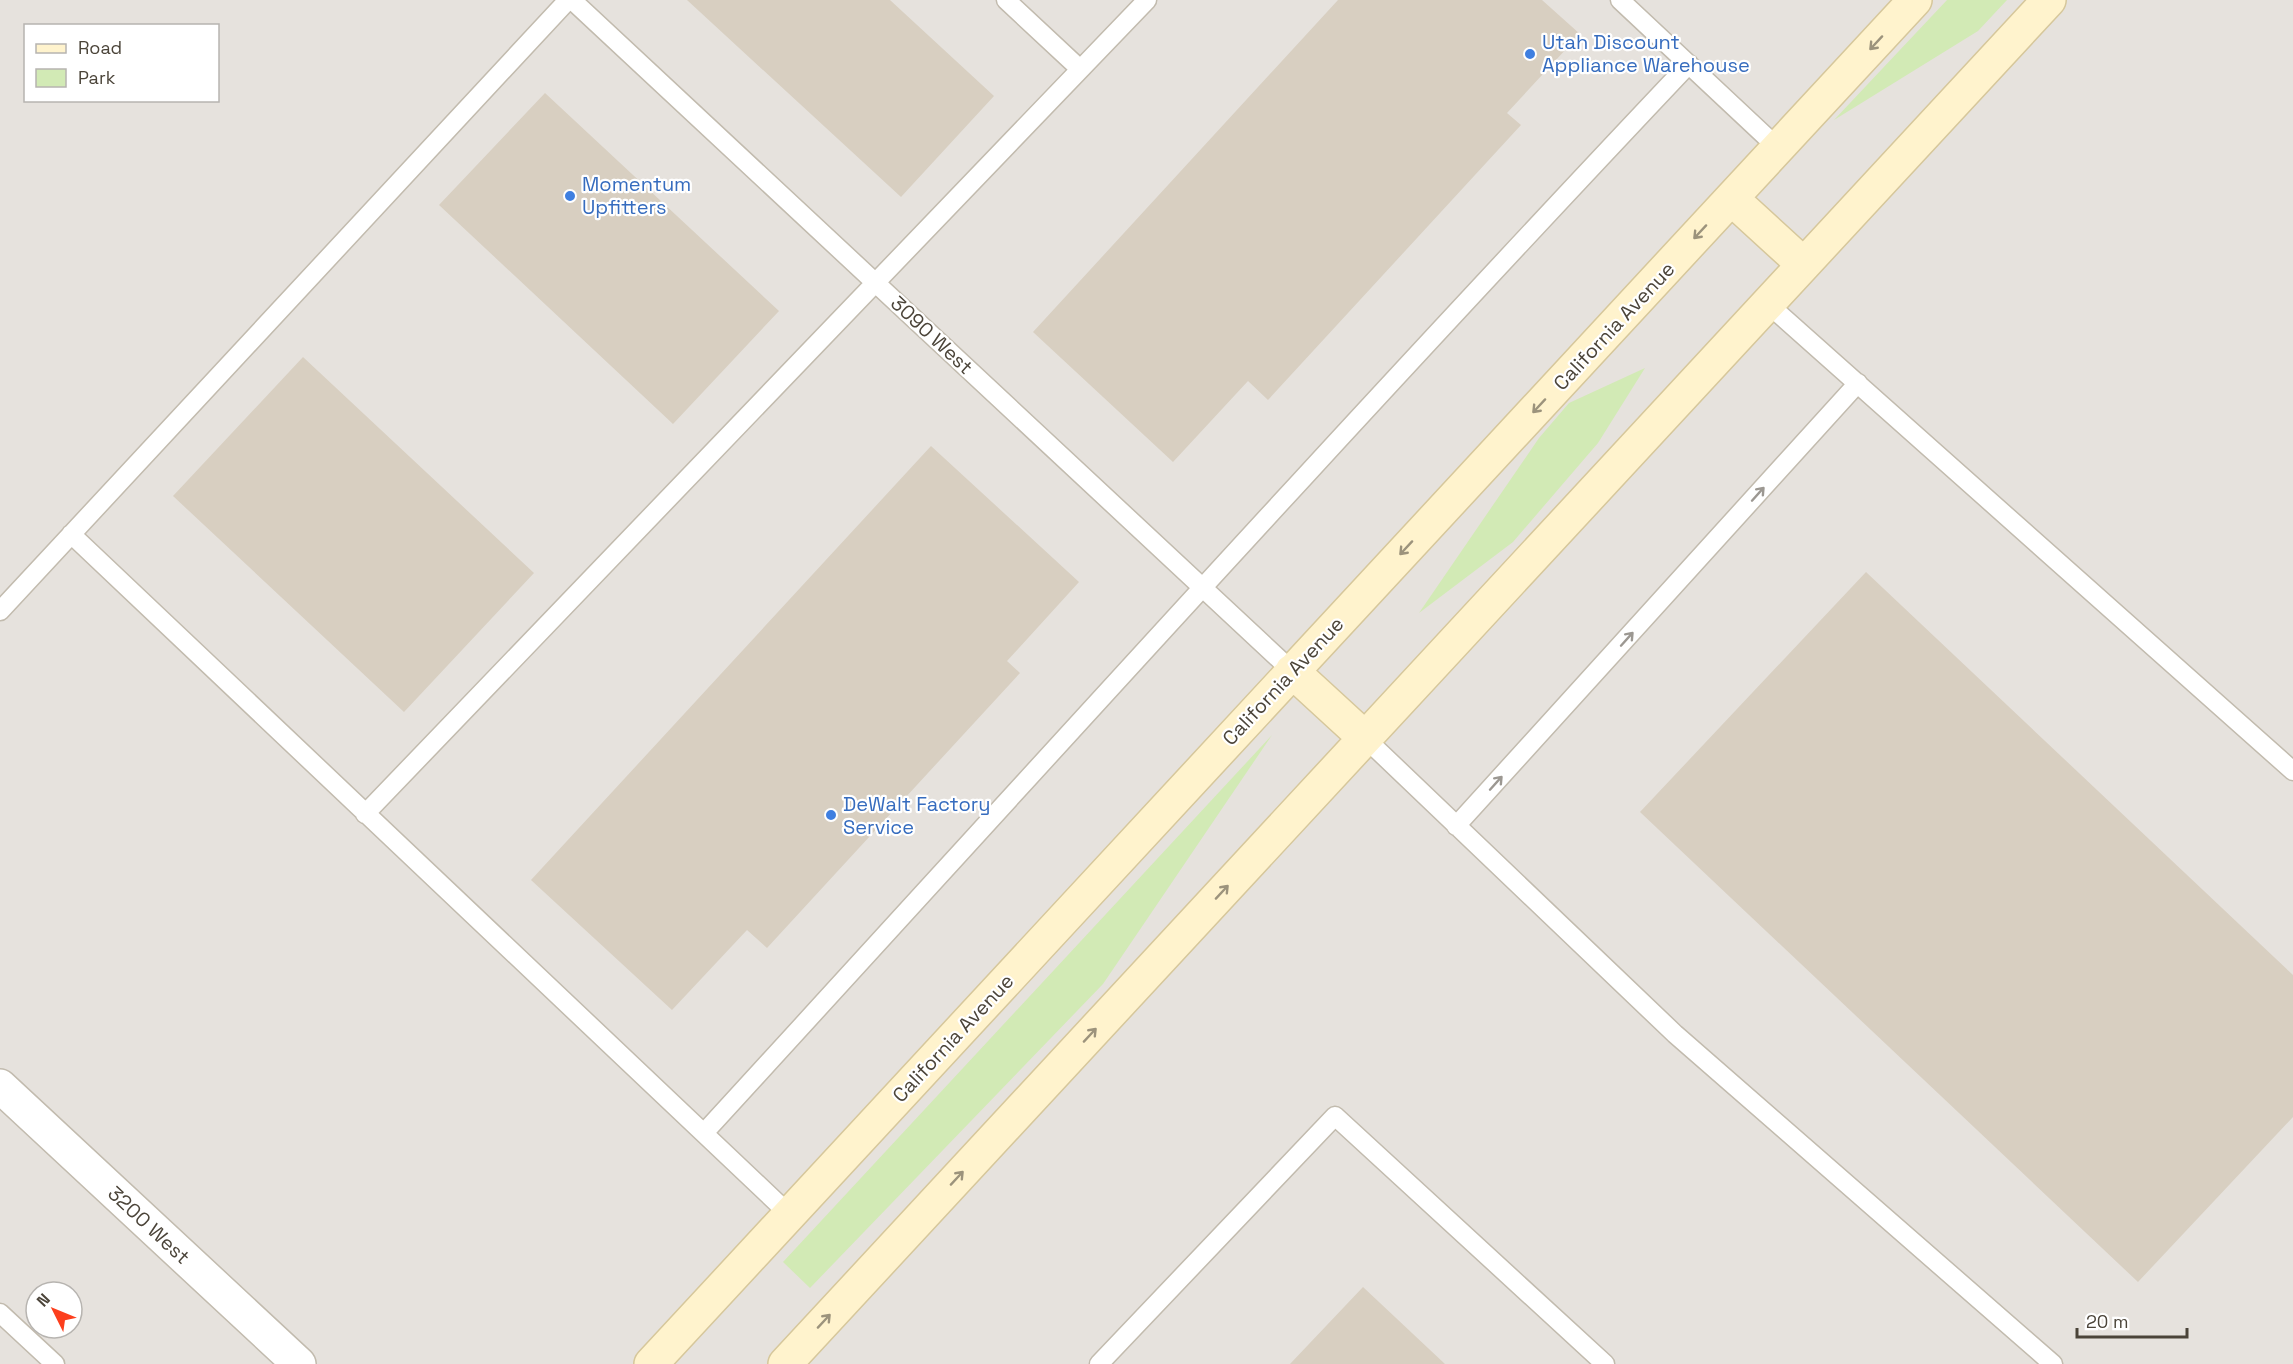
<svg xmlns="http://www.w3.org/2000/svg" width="2293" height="1364" font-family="'Space Grotesk',sans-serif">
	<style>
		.industrial { fill: #e6e2dd; fill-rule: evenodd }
		.green { fill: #d2eab5 }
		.building { fill: #d8cfc1 }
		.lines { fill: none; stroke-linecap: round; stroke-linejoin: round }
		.lane-casing { stroke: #c2bbae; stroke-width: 21 }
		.street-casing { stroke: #c2bbae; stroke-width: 36 }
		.secondary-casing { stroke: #d6c79b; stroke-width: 36 }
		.lane { stroke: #fff; stroke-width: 18 }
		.street { stroke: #fff; stroke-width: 33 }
		.secondary { stroke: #fff3cd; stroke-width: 33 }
		.oneway { stroke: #9c937c }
		.oneway2 { stroke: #9c9892 }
		.shop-dot { fill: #3f7fe0; stroke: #fff; stroke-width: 2 }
		.labels { text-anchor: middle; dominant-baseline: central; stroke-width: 4.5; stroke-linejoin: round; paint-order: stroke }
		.shop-label { font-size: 20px; fill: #366cbe; stroke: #fff; text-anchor: start }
		.street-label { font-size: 20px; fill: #4b4439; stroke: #fff }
	</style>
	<rect width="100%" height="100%" fill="#f6f3ec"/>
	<path class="industrial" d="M0 0H2293V1364H0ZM26 26H218V100H26ZM36 1292H72V1328H36Z"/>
	<path class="green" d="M1947 0H2007L1978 31 1834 120Z
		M1645 368 1598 443 1513 542 1419 613 1539 438 1569 403Z
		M1272 735 1103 984 810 1288 783 1262Z"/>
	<path class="building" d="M687 0H890L994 96 901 197Z
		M1338 0H1542L1580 34 1507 113 1521 125 1268 400 1248 381 1173 462 1033 332Z
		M545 93 779 311 673 424 439 205Z
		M303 357 534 573 404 712 173 496Z
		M931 446 1079 582 1007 661 1020 673 767 948 747 930 672 1010 531 880Z
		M1866 572 2293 975V1117L2138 1282 1640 812Z
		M1363 1287 1445 1364H1290Z"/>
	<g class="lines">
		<defs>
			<path id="lane" d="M572 0 1292 671
				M1006 0 1080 69
				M1620 0 1778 148
				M1768 304 2293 771
				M71 534 790 1215
				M0 611 568 0
				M1365 738 1675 1034 2053 1364
				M365 814 1147 0
				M1456 826 1858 383
				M704 1133C1031 776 1356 416 1689 64
				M0 1313 55 1364
				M1099 1364 1335 1116 1605 1364"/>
			<path id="street" d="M0 1086 299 1364"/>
			<path id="secondary" d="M1732 199 1803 264
				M1292 671 1365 738
				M651 1364 1915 0
				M785 1364 2049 0"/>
		</defs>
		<use href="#lane" class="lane-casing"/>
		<use href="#street" class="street-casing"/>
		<use href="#secondary" class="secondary-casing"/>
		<use href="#lane" class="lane"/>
		<use href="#street" class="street"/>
		<use href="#secondary" class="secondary"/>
	</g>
	<defs><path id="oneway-shaft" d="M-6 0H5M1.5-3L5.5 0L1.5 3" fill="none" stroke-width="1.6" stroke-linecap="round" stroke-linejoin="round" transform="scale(1.5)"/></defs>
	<g class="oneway">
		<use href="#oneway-shaft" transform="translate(1876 43) rotate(133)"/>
		<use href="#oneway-shaft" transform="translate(1700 232) rotate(133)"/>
		<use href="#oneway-shaft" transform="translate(1539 406) rotate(133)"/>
		<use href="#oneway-shaft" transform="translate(1406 548) rotate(133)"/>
		<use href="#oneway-shaft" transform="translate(1222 892) rotate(-47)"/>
		<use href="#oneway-shaft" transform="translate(1090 1035) rotate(-47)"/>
		<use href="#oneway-shaft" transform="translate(957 1178) rotate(-47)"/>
		<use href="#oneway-shaft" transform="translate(824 1321) rotate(-47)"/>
	</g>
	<g class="oneway2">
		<use href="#oneway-shaft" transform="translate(1758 494) rotate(-48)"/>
		<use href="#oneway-shaft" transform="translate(1627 639) rotate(-48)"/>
		<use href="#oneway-shaft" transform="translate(1496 783) rotate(-48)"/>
	</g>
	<g class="shop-dot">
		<circle cx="1530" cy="54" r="6"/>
		<circle cx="570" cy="196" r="6"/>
		<circle cx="831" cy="815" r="6"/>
	</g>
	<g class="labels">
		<g class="shop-label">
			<text x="1542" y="42">Utah Discount<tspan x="1542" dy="23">Appliance Warehouse</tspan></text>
			<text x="582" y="184">Momentum<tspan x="582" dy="23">Upfitters</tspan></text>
			<text x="843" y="804">DeWalt Factory<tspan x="843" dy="23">Service</tspan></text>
		</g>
		<g class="street-label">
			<text transform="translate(1614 326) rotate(-47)">California Avenue</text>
			<text transform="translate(932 335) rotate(43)">3090 West</text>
			<text transform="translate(1283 681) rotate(-47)">California Avenue</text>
			<text transform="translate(953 1038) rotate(-47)">California Avenue</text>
			<text transform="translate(149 1225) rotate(43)">3200 West</text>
		</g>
	</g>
	<rect x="24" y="24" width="195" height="78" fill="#ffffff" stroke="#b7b4b0" stroke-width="1.5"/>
	<rect x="36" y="44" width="30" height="9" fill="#fff3cd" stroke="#b7b4b0" stroke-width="1.5"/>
	<text x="78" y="54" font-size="18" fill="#4b4439">Road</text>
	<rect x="36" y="69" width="30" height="18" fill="#d2eab5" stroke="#b7b4b0" stroke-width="1.5"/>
	<text x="78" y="84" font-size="18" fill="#4b4439">Park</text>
	<g transform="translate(54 1310) rotate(313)"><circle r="28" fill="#ffffff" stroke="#b7b4b0" stroke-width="1.5"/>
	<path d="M0-4.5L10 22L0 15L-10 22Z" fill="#fc3f1d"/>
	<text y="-9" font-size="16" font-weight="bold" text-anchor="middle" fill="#4b4439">N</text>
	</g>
	<path d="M2077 1328v9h110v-9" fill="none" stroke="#4b4439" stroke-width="3"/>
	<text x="2086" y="1328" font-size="18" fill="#4b4439" stroke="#ffffff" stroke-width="4.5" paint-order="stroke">20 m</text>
</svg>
